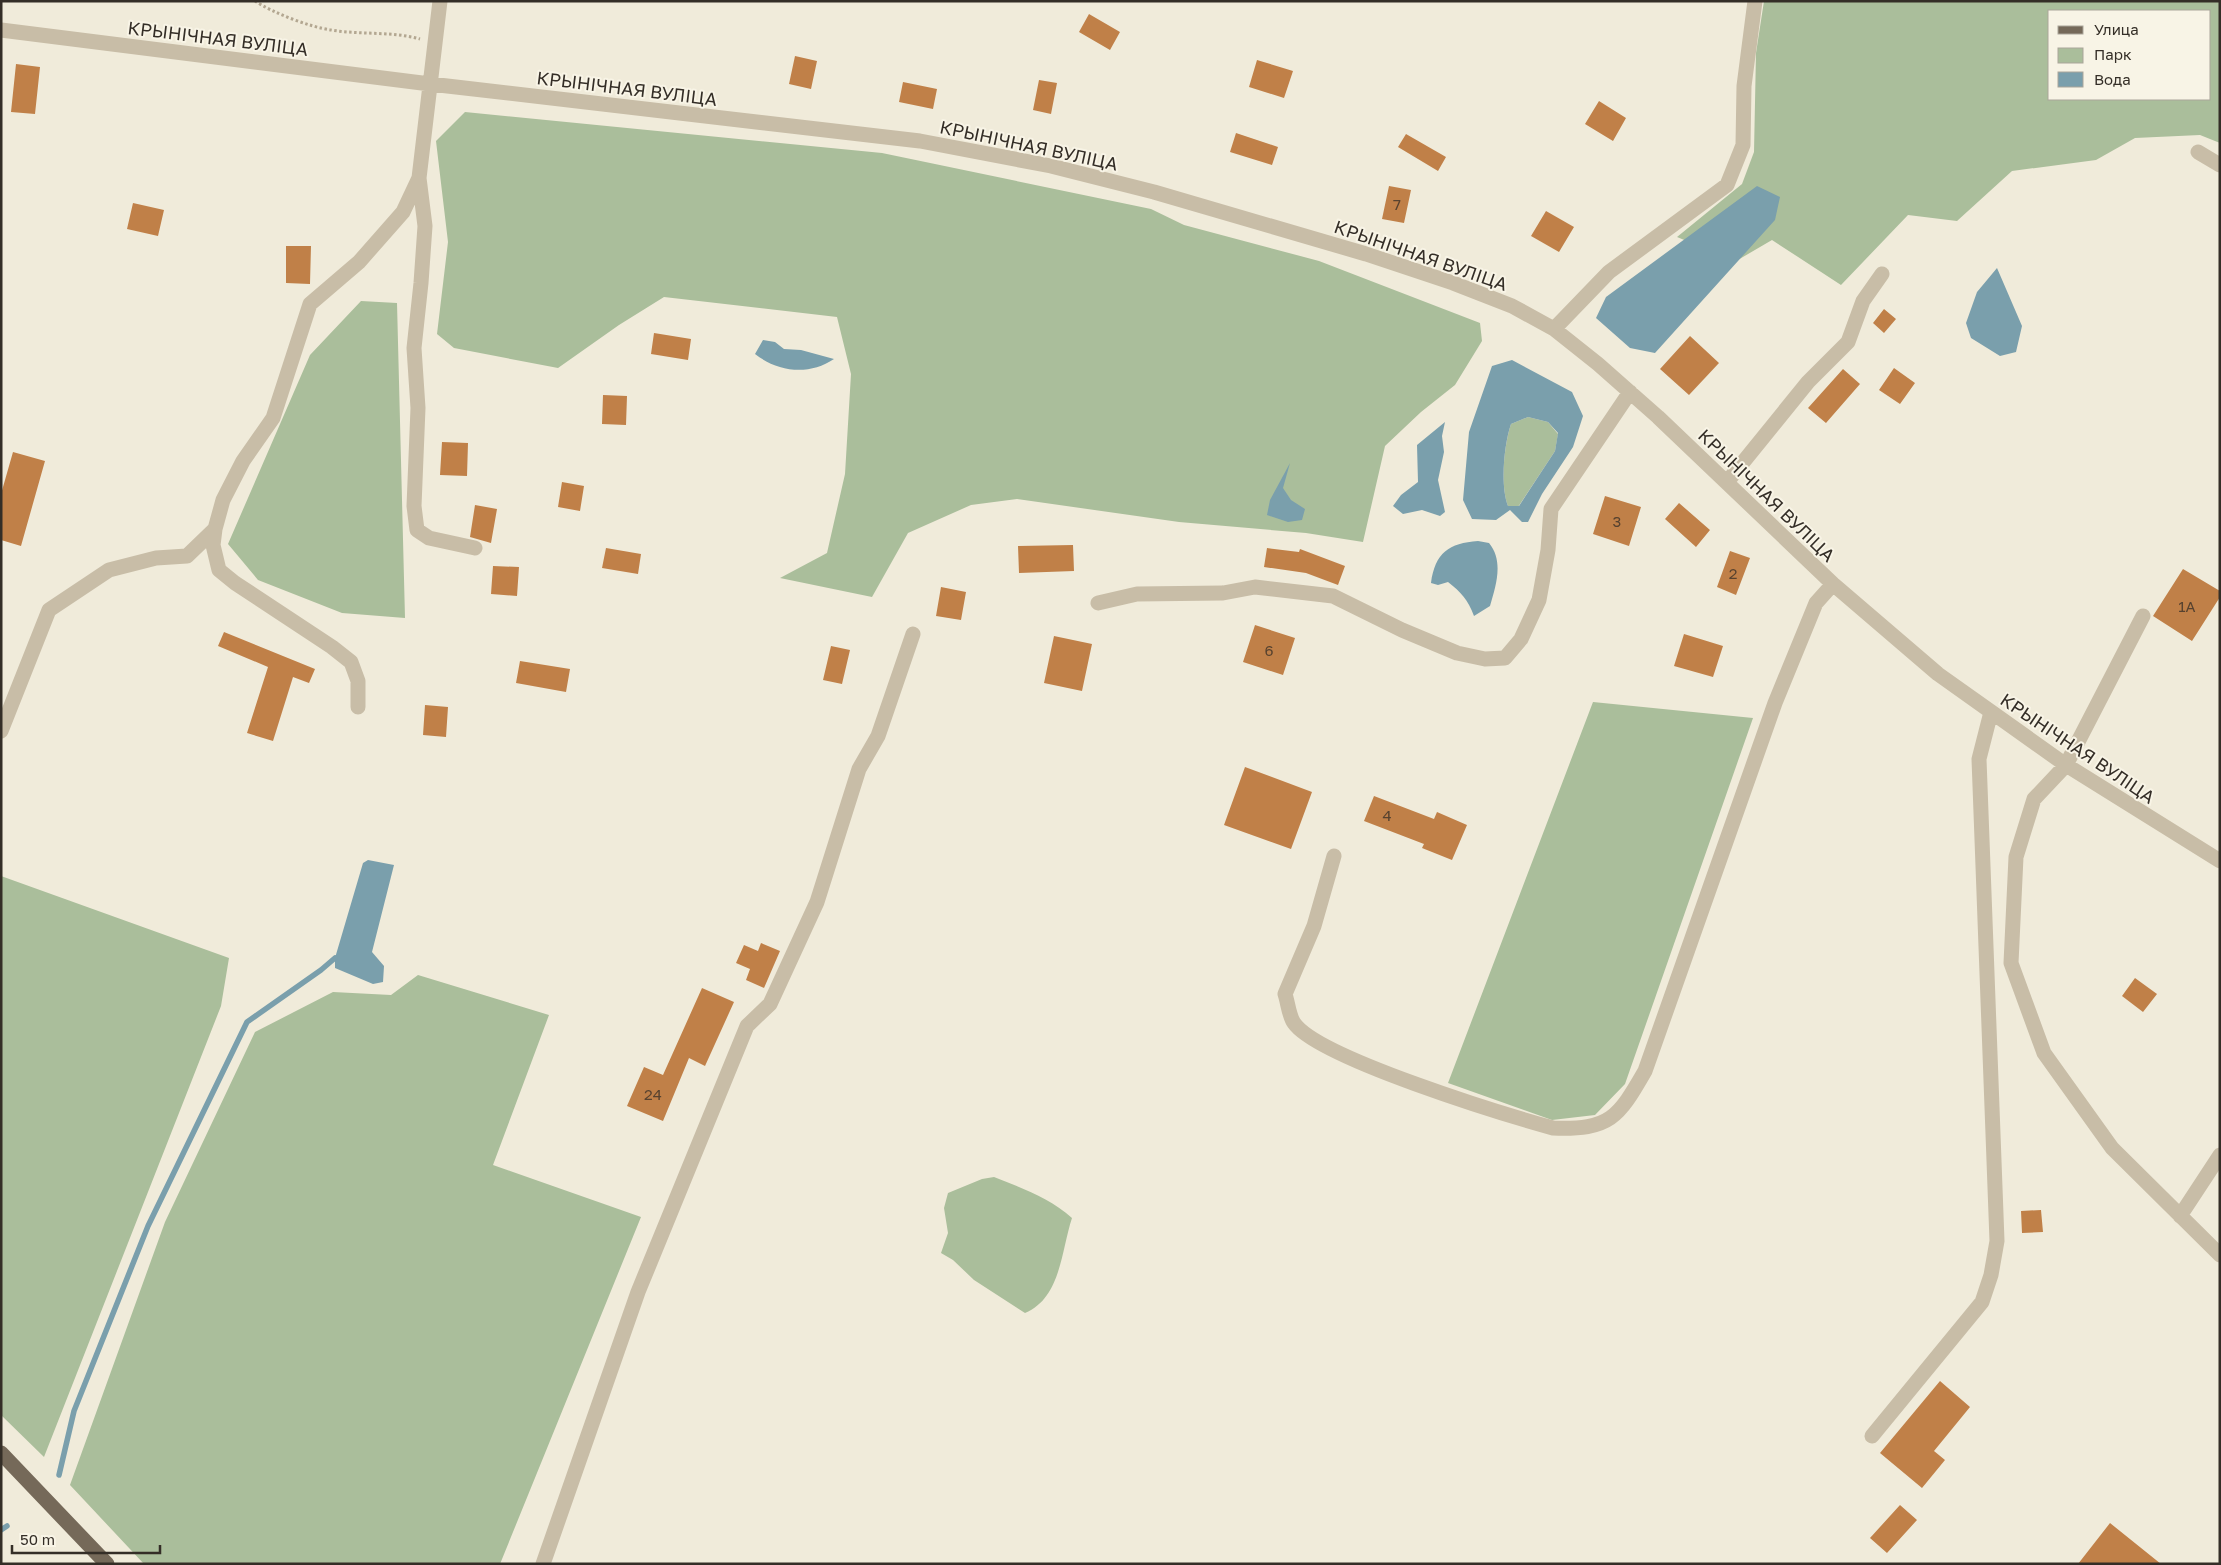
<svg xmlns="http://www.w3.org/2000/svg" width="2221" height="1565" font-family="'Golos Text',sans-serif">
	<style>
		.green { fill: #aabe9b; fill-rule: evenodd }
		.water { fill: #7a9fac; fill-rule: evenodd }
		.lines { fill: none; stroke-linecap: round; stroke-linejoin: round }
		.stream { stroke: #7a9fac; stroke-width: 5.5 }
		.building { fill: #c08048 }
		.path { stroke: #b3a791; stroke-width: 3; stroke-dasharray: 2.5 2.5; stroke-linecap: butt }
		.minor { stroke: #c8bda7; stroke-width: 15 }
		.major { stroke: #756959; stroke-width: 15 }
		.labels { text-anchor: middle; dominant-baseline: central; stroke-width: 4; stroke-linejoin: round; paint-order: stroke }
		.number-label { font-size: 15px; fill: #57422f }
		.street-label { font-size: 18px; fill: #342e27; stroke: #f8f4e6 }
	</style>
	<rect width="100%" height="100%" fill="#f0ebda"/>
	<path class="green" d="M1764 1H2220V143L2200 135 2135 138 2096 160 2012 171 1957 221 1908 215 1841 285 1772 240 1719 271 1694 244 1677 237 1742 184 1754 152 1756 53ZM2050 11H2210V99H2050Z
		M465 112 882 153 1151 209 1184 225 1319 261 1480 323 1482 341 1455 385 1421 412 1385 446 1363 542 1306 533 1179 522 1017 499 971 505 908 533 872 597 780 578 827 553 845 474 851 374 837 317 664 297 619 325 558 368 454 348 437 334 448 242 436 141Z
		M361 301 397 303 405 618 342 613 258 580 228 544 310 355Z
		M1528 417 1548 422 1558 434 1555 451 1518 507 1508 506C1500 485 1504 445 1511 424Z
		M1593 702 1753 718 1625 1084 1595 1115 1552 1120 1448 1083Z
		M1 876 229 958 221 1006 44 1457 1 1415Z
		M418 975 549 1015 493 1165 641 1217 500 1564H144L70 1485 165 1222 255 1032 333 992 391 995Z
		M994 1177C1022 1188 1050 1198 1072 1218 1061 1251 1061 1298 1025 1313L974 1280 953 1260 941 1253 948 1233 944 1208 948 1193 982 1179Z"/>
	<path class="water" d="M1757 186 1780 197 1775 220 1655 353 1630 348 1596 318 1606 297Z
		M1997 268 2022 326 2016 352 2000 356 1971 338 1966 323 1977 292Z
		M763 340 775 342 784 349 801 350 834 359C809 376 778 372 755 354Z
		M1512 360 1572 392 1583 416 1573 447 1542 494 1528 522H1522L1510 510 1496 520 1472 519 1463 500 1469 432 1492 366ZM1528 417 1548 422 1558 433 1555 451 1519 506H1508C1500 486 1504 444 1511 424Z
		M1445 422 1442 436 1444 452 1438 480 1445 512 1440 516 1422 510 1403 514 1393 506 1401 495 1418 482 1417 445Z
		M1290 463 1283 488 1291 500 1305 509 1302 520 1288 522 1267 515 1270 500Z
		M1478 541 1489 543C1504 561 1496 585 1490 606L1474 616C1468 600 1461 592 1448 582L1438 585 1431 583C1435 553 1449 543 1478 541Z
		M368 860 394 865 372 952 384 966 383 982 373 984 335 968V958L363 863Z"/>
	<g class="lines">
		<path class="stream" d="M59 1475 74 1411 148 1226 247 1022 321 970 335 958
			M1 1530 7 1526"/>
	</g>
	<path class="building" d="M1089 14 1120 32 1110 50 1079 32Z
		M795 56 817 61 811 89 789 84Z
		M1257 60 1293 71 1284 98 1249 87Z
		M16 64 40 67 35 114 11 112Z
		M1039 80 1057 83 1051 114 1033 110Z
		M903 82 937 89 933 109 899 102Z
		M1599 101 1626 118 1613 141 1585 124Z
		M1236 133 1278 147 1272 165 1230 152Z
		M1406 134 1446 157 1438 171 1398 147Z
		M1389 186 1411 190 1404 223 1382 219Z
		M133 203 164 210 158 236 127 229Z
		M1546 211 1574 227 1559 252 1531 236Z
		M286 246H311L310 284 286 283Z
		M1884 309 1896 319 1884 333 1873 323Z
		M654 333 691 339 688 360 651 354Z
		M1690 336 1719 363 1689 395 1660 369Z
		M1894 368 1915 383 1900 404 1879 390Z
		M1843 369 1860 384 1826 423 1808 408Z
		M603 395 627 396 626 425 602 424Z
		M442 442 468 443 467 476 440 475Z
		M13 452 45 461 21 546 1 540V494Z
		M562 482 584 486 580 511 558 507Z
		M1605 496 1641 507 1629 546 1593 534Z
		M1679 503 1710 530 1696 547 1665 519Z
		M475 505 497 509 491 543 470 537Z
		M1073 545 1074 571 1019 573 1018 546Z
		M606 548 641 554 638 574 602 568Z
		M1267 548 1299 552 1300 549 1345 566 1338 585 1306 573 1264 567Z
		M1730 551 1750 558 1736 595 1717 587Z
		M493 566 519 567 517 596 491 594Z
		M2183 569 2220 591V597L2192 641 2153 616Z
		M941 587 966 592 961 620 936 616Z
		M1255 625 1295 638 1283 675 1243 662Z
		M224 632 315 669 309 683 293 677 273 741 247 733 268 667 218 646Z
		M1684 634 1723 646 1713 677 1674 666Z
		M1054 636 1092 644 1082 691 1044 683Z
		M831 646 850 650 842 684 823 680Z
		M520 661 570 669 566 692 516 683Z
		M425 705 448 707 446 737 423 735Z
		M1245 767 1312 792 1291 849 1224 825Z
		M1374 796 1434 819 1437 812 1467 825 1452 860 1422 848 1424 844 1364 821Z
		M761 943 780 951 764 988 746 980 750 969 736 963 744 945 758 951Z
		M2135 978 2157 994 2143 1012 2122 996Z
		M702 988 734 1002 705 1066 689 1058 663 1121 627 1106 644 1067 663 1075Z
		M2041 1210 2043 1232 2022 1233 2021 1211Z
		M1940 1381 1970 1407 1934 1451 1945 1460 1922 1488 1880 1453Z
		M1900 1505 1917 1520 1887 1553 1870 1538Z
		M2110 1523 2161 1564H2078Z"/>
	<g class="lines">
		<path class="path" d="M255 1C273 13 310 27 331 30 361 35 391 31 420 39"/>
		<path class="minor" d="M1 30 430 84 920 141 1051 166 1154 192 1366 254 1453 283 1512 306 1554 329 1598 364 1658 417 1833 584 1938 674 2066 765 2220 861
			M2198 152 2220 165
			M419 178 425 226 421 283 414 348 418 408 414 506 417 530 429 538 475 548
			M1554 329 1609 272 1727 185 1743 145 1744 86 1755 1
			M1727 482 1808 382 1848 342 1863 301 1882 274
			M1098 603 1137 594 1223 593 1255 587 1333 596 1402 630 1457 653 1485 659 1505 658 1521 639 1539 600 1548 550 1551 509 1630 392
			M2143 616 2066 765 2034 799 2016 857 2011 963 2044 1053 2112 1148 2220 1255
			M358 707V681L351 662 332 647 235 583 219 570 213 545 215 529 223 500 243 461 273 418 310 304 359 262 403 212 419 178 440 1
			M1 731 49 610 109 570 156 558 187 556 215 529
			M1334 856 1314 926 1285 994C1288 1003 1289 1016 1294 1023 1318 1058 1506 1115 1553 1128 1610 1130 1618 1118 1645 1071L1775 703 1816 603 1833 584
			M2180 1216 2220 1155
			M1872 1436 1982 1302 1991 1275 1997 1241 1979 759 1991 712
			M543 1564 638 1292 747 1026 770 1004 817 902 859 769 878 736 913 634"/>
		<path class="major" d="M1 1453 107 1564"/>
	</g>
	<g class="labels">
		<g class="number-label">
			<text x="1397" y="204">7</text>
			<text x="1617" y="521">3</text>
			<text x="1733" y="573">2</text>
			<text x="2187" y="606">1А</text>
			<text x="1269" y="650">6</text>
			<text x="1387" y="815">4</text>
			<text x="653" y="1094">24</text>
		</g>
		<g class="street-label">
			<text transform="translate(218 38) rotate(7)">КРЫНІЧНАЯ ВУЛІЦА</text>
			<text transform="translate(627 88) rotate(7)">КРЫНІЧНАЯ ВУЛІЦА</text>
			<text transform="translate(1029 145) rotate(12)">КРЫНІЧНАЯ ВУЛІЦА</text>
			<text transform="translate(1421 255) rotate(19)">КРЫНІЧНАЯ ВУЛІЦА</text>
			<text transform="translate(1767 495) rotate(44)">КРЫНІЧНАЯ ВУЛІЦА</text>
			<text transform="translate(2078 748) rotate(34)">КРЫНІЧНАЯ ВУЛІЦА</text>
		</g>
	</g>
	<rect width="2221" height="1565" fill="none" stroke="#342e27" stroke-width="5"/>
	<rect x="2048" y="10" width="162" height="90" fill="#f8f4e6" stroke="#aaa59a"/>
	<rect x="2058" y="26" width="25" height="8" fill="#756959" stroke="#aaa59a"/>
	<text x="2094" y="35" font-size="15" fill="#342e27">Улица</text>
	<rect x="2058" y="48" width="25" height="15" fill="#aabe9b" stroke="#aaa59a"/>
	<text x="2094" y="60" font-size="15" fill="#342e27">Парк</text>
	<rect x="2058" y="72" width="25" height="15" fill="#7a9fac" stroke="#aaa59a"/>
	<text x="2094" y="85" font-size="15" fill="#342e27">Вода</text>
	<path d="M12 1545v8h148v-8" fill="none" stroke="#342e27" stroke-width="2.5"/>
	<text x="20" y="1545" font-size="15" fill="#342e27" stroke="#f8f4e6" stroke-width="4" paint-order="stroke">50 m</text>
</svg>
